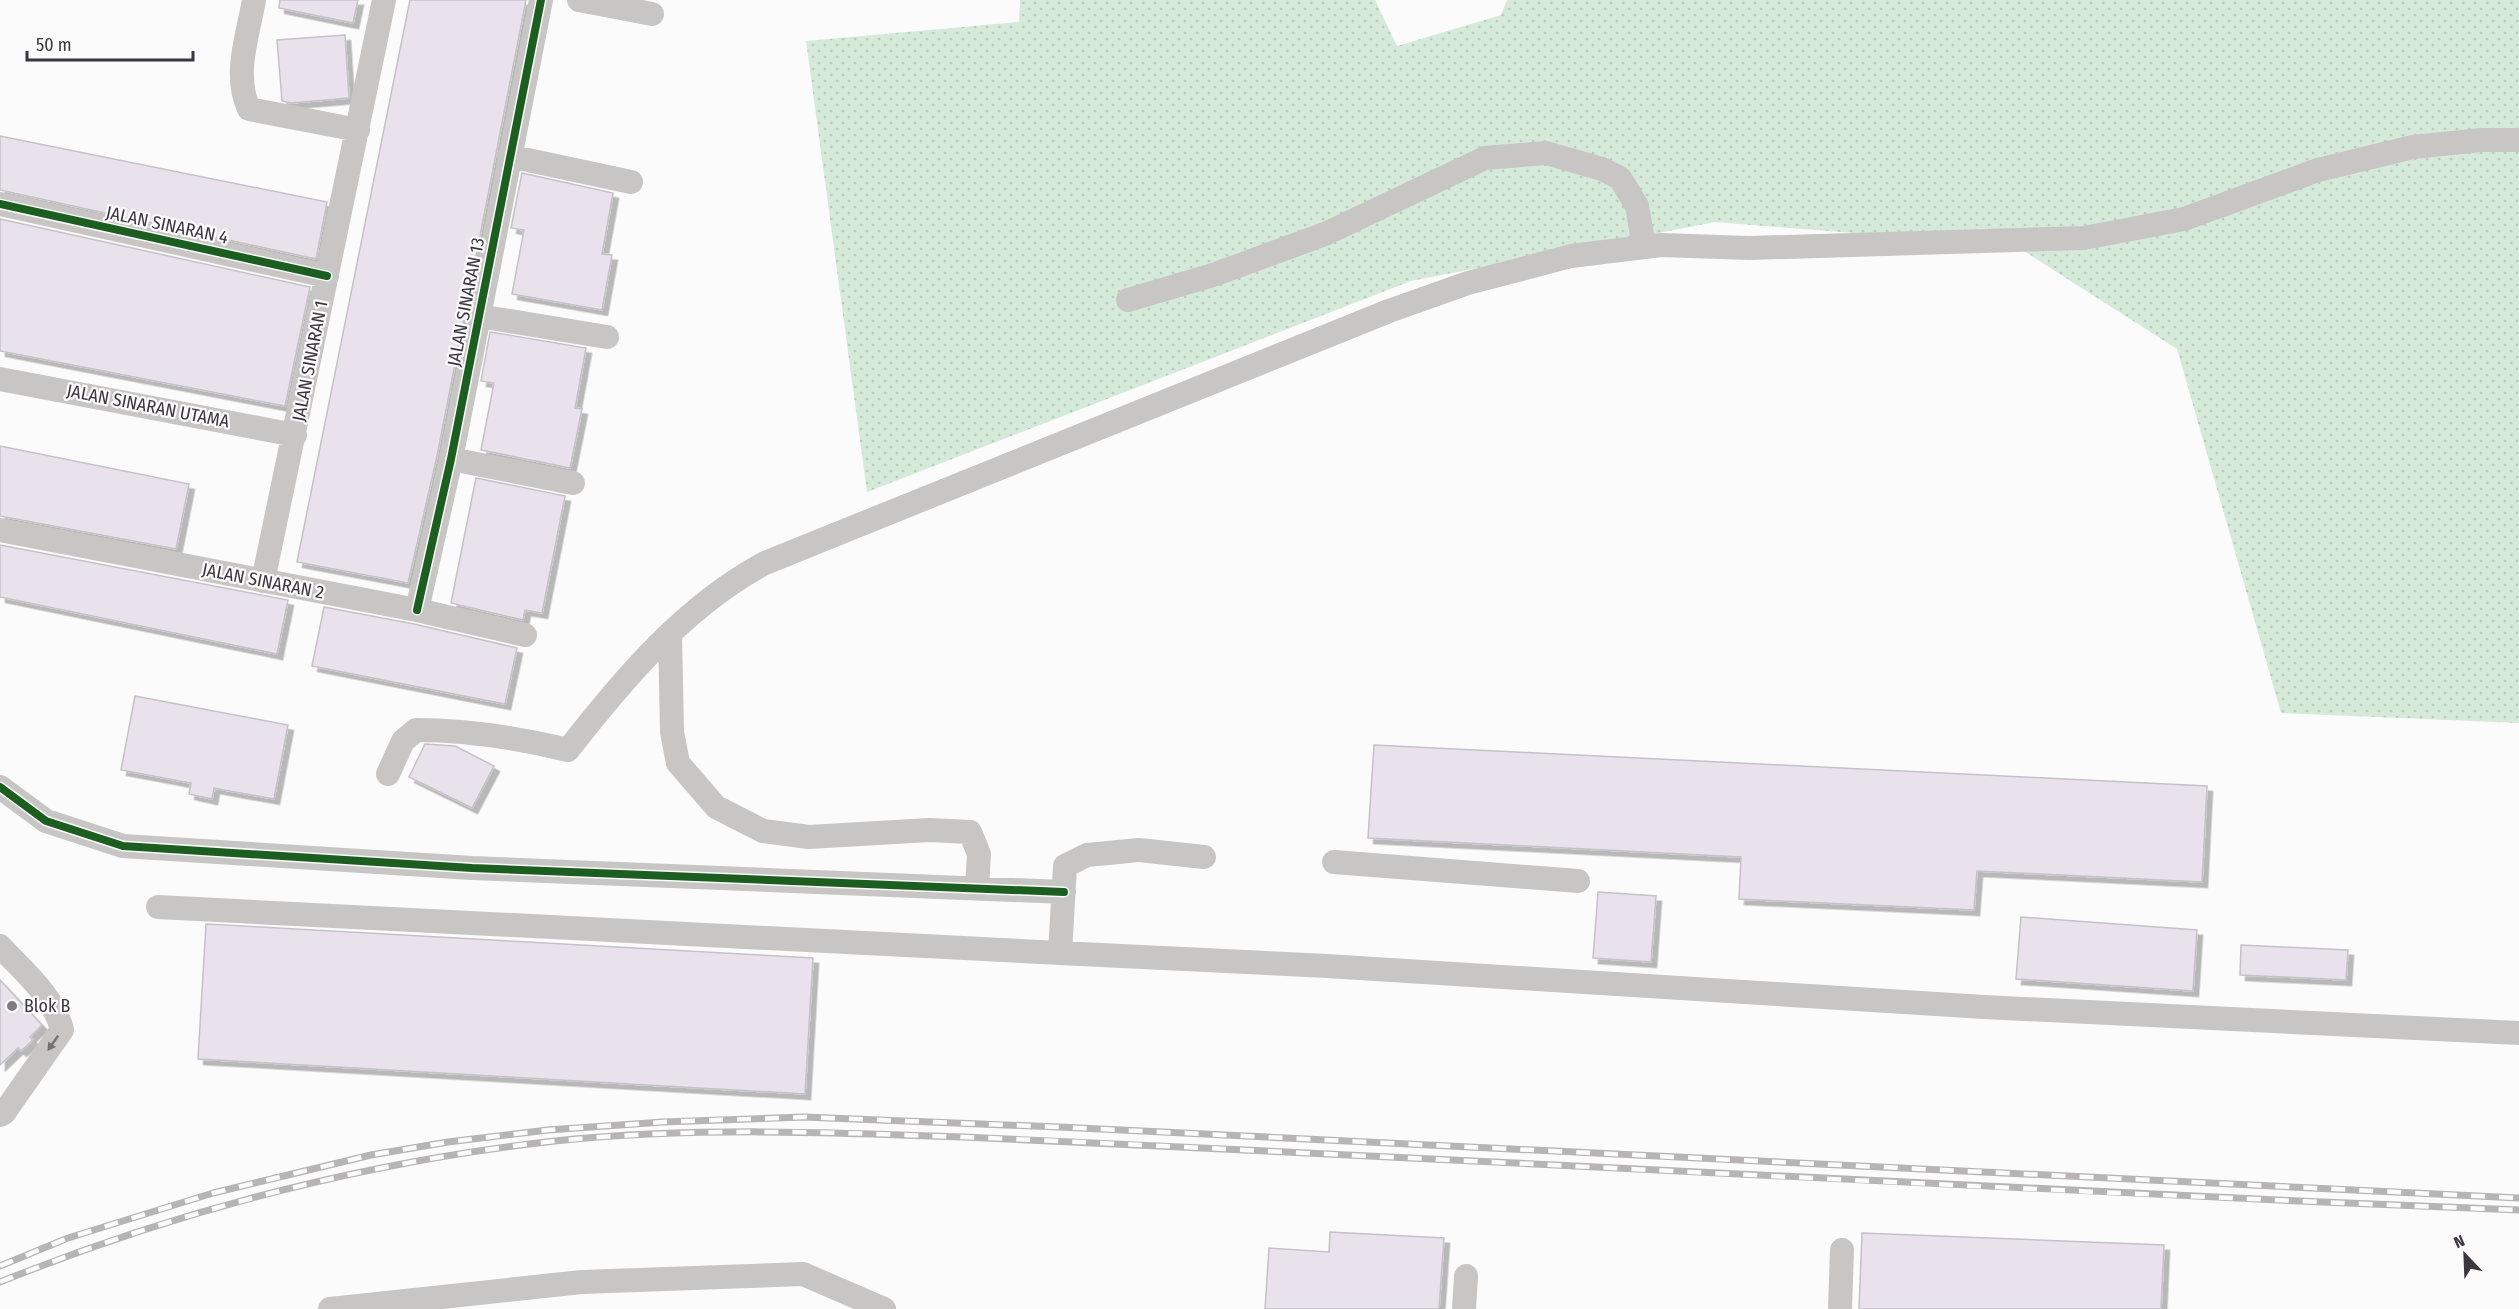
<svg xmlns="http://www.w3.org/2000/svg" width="2519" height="1309" font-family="'Fira Sans Condensed',sans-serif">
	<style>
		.grass { fill: url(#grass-dots) }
		.building { fill: #e9e2ed; stroke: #c5c2c7; stroke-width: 1.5; filter: url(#shadow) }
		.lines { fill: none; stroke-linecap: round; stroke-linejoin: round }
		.minor { stroke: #c8c6c4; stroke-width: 24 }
		.rail-casing { stroke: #b6b4b4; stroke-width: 7 }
		.rail { stroke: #fbfbfb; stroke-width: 4.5; stroke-dasharray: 14; stroke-linecap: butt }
		.cycleway-casing { stroke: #fbfbfb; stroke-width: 11 }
		.cycleway { stroke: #1b5e20; stroke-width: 8 }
		.oneway { fill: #747074 }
		.poi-dot { fill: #7f7b81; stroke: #fbfbfb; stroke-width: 2 }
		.labels { text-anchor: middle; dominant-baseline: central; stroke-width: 4.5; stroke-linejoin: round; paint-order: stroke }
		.street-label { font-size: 18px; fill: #3c363f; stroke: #fbfbfb }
		.poi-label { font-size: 18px; fill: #3c363f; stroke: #fbfbfb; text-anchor: start }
	</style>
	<defs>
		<pattern id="grass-dots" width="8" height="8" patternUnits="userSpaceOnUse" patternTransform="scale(1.5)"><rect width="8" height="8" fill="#d6eada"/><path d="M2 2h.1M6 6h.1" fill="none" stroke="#b9c9bc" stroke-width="1.8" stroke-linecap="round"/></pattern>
		<filter id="shadow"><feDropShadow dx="5.5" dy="5.5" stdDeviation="0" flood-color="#0004"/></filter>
	</defs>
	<rect width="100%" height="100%" fill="#fbfbfb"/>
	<path class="grass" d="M1020 0H1375L1397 46 1501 15 1507 0H2519V723L2281 713 2177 349 2016 246 1715 222 1411 281 867 492 806 41 1019 22Z"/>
	<path class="building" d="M280 0H358L353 23 279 8Z
		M410 0H526L437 456 408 583 297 562Z
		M345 35 349 98 291 103 282 101 277 40Z
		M0 136 327 202 316 259 0 190Z
		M522 173 613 193 602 254 612 255 602 310 512 294 524 230 511 228Z
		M0 219 310 287 285 406 0 351Z
		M490 332 586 348 575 408 582 409 570 468 481 450 494 383 481 381Z
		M0 446 189 484 176 549 0 516Z
		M476 478 565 496 542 613 525 610 523 620 451 603Z
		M0 545 288 600 277 654 0 597Z
		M324 607 414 624 517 648 505 704 312 666Z
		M135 696 288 725 274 799 214 788 212 799 189 794 191 783 121 770Z
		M425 744 455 746 494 766 472 808 409 777Z
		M1374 745 2207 786 2202 882 1977 871 1974 910 1739 899 1741 857 1368 838Z
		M1598 892 1656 896 1651 962 1593 958Z
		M2021 917 2197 930 2193 991 2016 979Z
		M206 924 813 958 805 1094 198 1059Z
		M2241 945 2348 950 2346 980 2240 975Z
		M0 980 42 1025 30 1037 33 1040 21 1051 18 1048 0 1065Z
		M1330 1232 1444 1238 1439 1309H1265L1269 1248 1329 1252Z
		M1862 1233 2164 1245 2161 1309H1859Z"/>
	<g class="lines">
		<path class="minor" d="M254 0C248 35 233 75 249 109L358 130
			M579 0 652 14
			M509 156 631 182
			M0 204 327 276
			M1128 300 1213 275 1325 234 1485 158 1546 153 1602 169 1620 178 1637 206 1644 247
			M479 316 607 337
			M0 379 295 435
			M451 459 573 483
			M0 530 417 610 525 635
			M263 581 384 0
			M417 610 451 459 541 0
			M670 634 672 732 678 763 716 807 763 831 809 837 929 830 970 832 979 854 977 888
			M388 774 403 741 416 730C467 730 518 738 568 750 624 678 685 606 765 563L1389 311 1468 283 1571 256 1661 245 1749 248 2084 238 2184 219 2318 170 2413 147 2482 140H2519
			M0 787 46 821 123 846 472 868 1064 892
			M1204 857 1139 850 1087 855 1065 866 1060 953 1327 966 1984 1007 2519 1033
			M1334 862 1578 881
			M158 907 1060 953
			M0 946C23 971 54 996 62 1030L4 1113 0 1115
			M330 1309 582 1282 803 1274 884 1309
			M1464 1309 1466 1276
			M1840 1309 1842 1250"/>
		<defs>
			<path id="rail" d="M0 1266 68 1238 213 1193 371 1155 448 1142 548 1130 663 1122 804 1117 1059 1127 2519 1198
				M0 1282C177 1211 365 1162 555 1141 691 1127 827 1132 963 1137 1112 1143 1261 1151 1410 1158 1779 1176 2149 1196 2519 1210"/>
		</defs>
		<use href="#rail" class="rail-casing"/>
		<use href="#rail" class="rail"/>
		<defs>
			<path id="cycleway" d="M0 204 327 276
				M417 610 451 459 541 0
				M0 787 46 821 123 846 472 868 1064 892"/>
		</defs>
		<use href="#cycleway" class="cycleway-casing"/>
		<use href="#cycleway" class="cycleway"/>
	</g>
	<defs><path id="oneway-solid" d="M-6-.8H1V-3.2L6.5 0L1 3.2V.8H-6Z" transform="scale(1.5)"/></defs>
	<use class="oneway" href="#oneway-solid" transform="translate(53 1043) rotate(125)"/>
	<circle class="poi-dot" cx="12" cy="1006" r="6"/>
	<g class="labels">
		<g class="street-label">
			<text transform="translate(167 225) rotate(12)">JALAN SINARAN 4</text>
			<text transform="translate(466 302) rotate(-79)">JALAN SINARAN 13</text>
			<text transform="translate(310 361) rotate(-79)">JALAN SINARAN 1</text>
			<text transform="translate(148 406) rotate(11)">JALAN SINARAN UTAMA</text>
			<text transform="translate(263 581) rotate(11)">JALAN SINARAN 2</text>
		</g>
		<g class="poi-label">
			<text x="24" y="1006">Blok B</text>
		</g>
	</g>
	<g transform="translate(2465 1255) rotate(337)" stroke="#fbfbfb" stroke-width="4.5" paint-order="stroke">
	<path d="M0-4.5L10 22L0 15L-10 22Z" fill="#3c363f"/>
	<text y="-9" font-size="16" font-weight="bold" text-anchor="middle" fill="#3c363f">N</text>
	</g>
	<path d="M27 51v9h166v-9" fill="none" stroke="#3c363f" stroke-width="3"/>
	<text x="36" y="51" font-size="18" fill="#3c363f" stroke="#fbfbfb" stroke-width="4.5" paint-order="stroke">50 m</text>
</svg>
